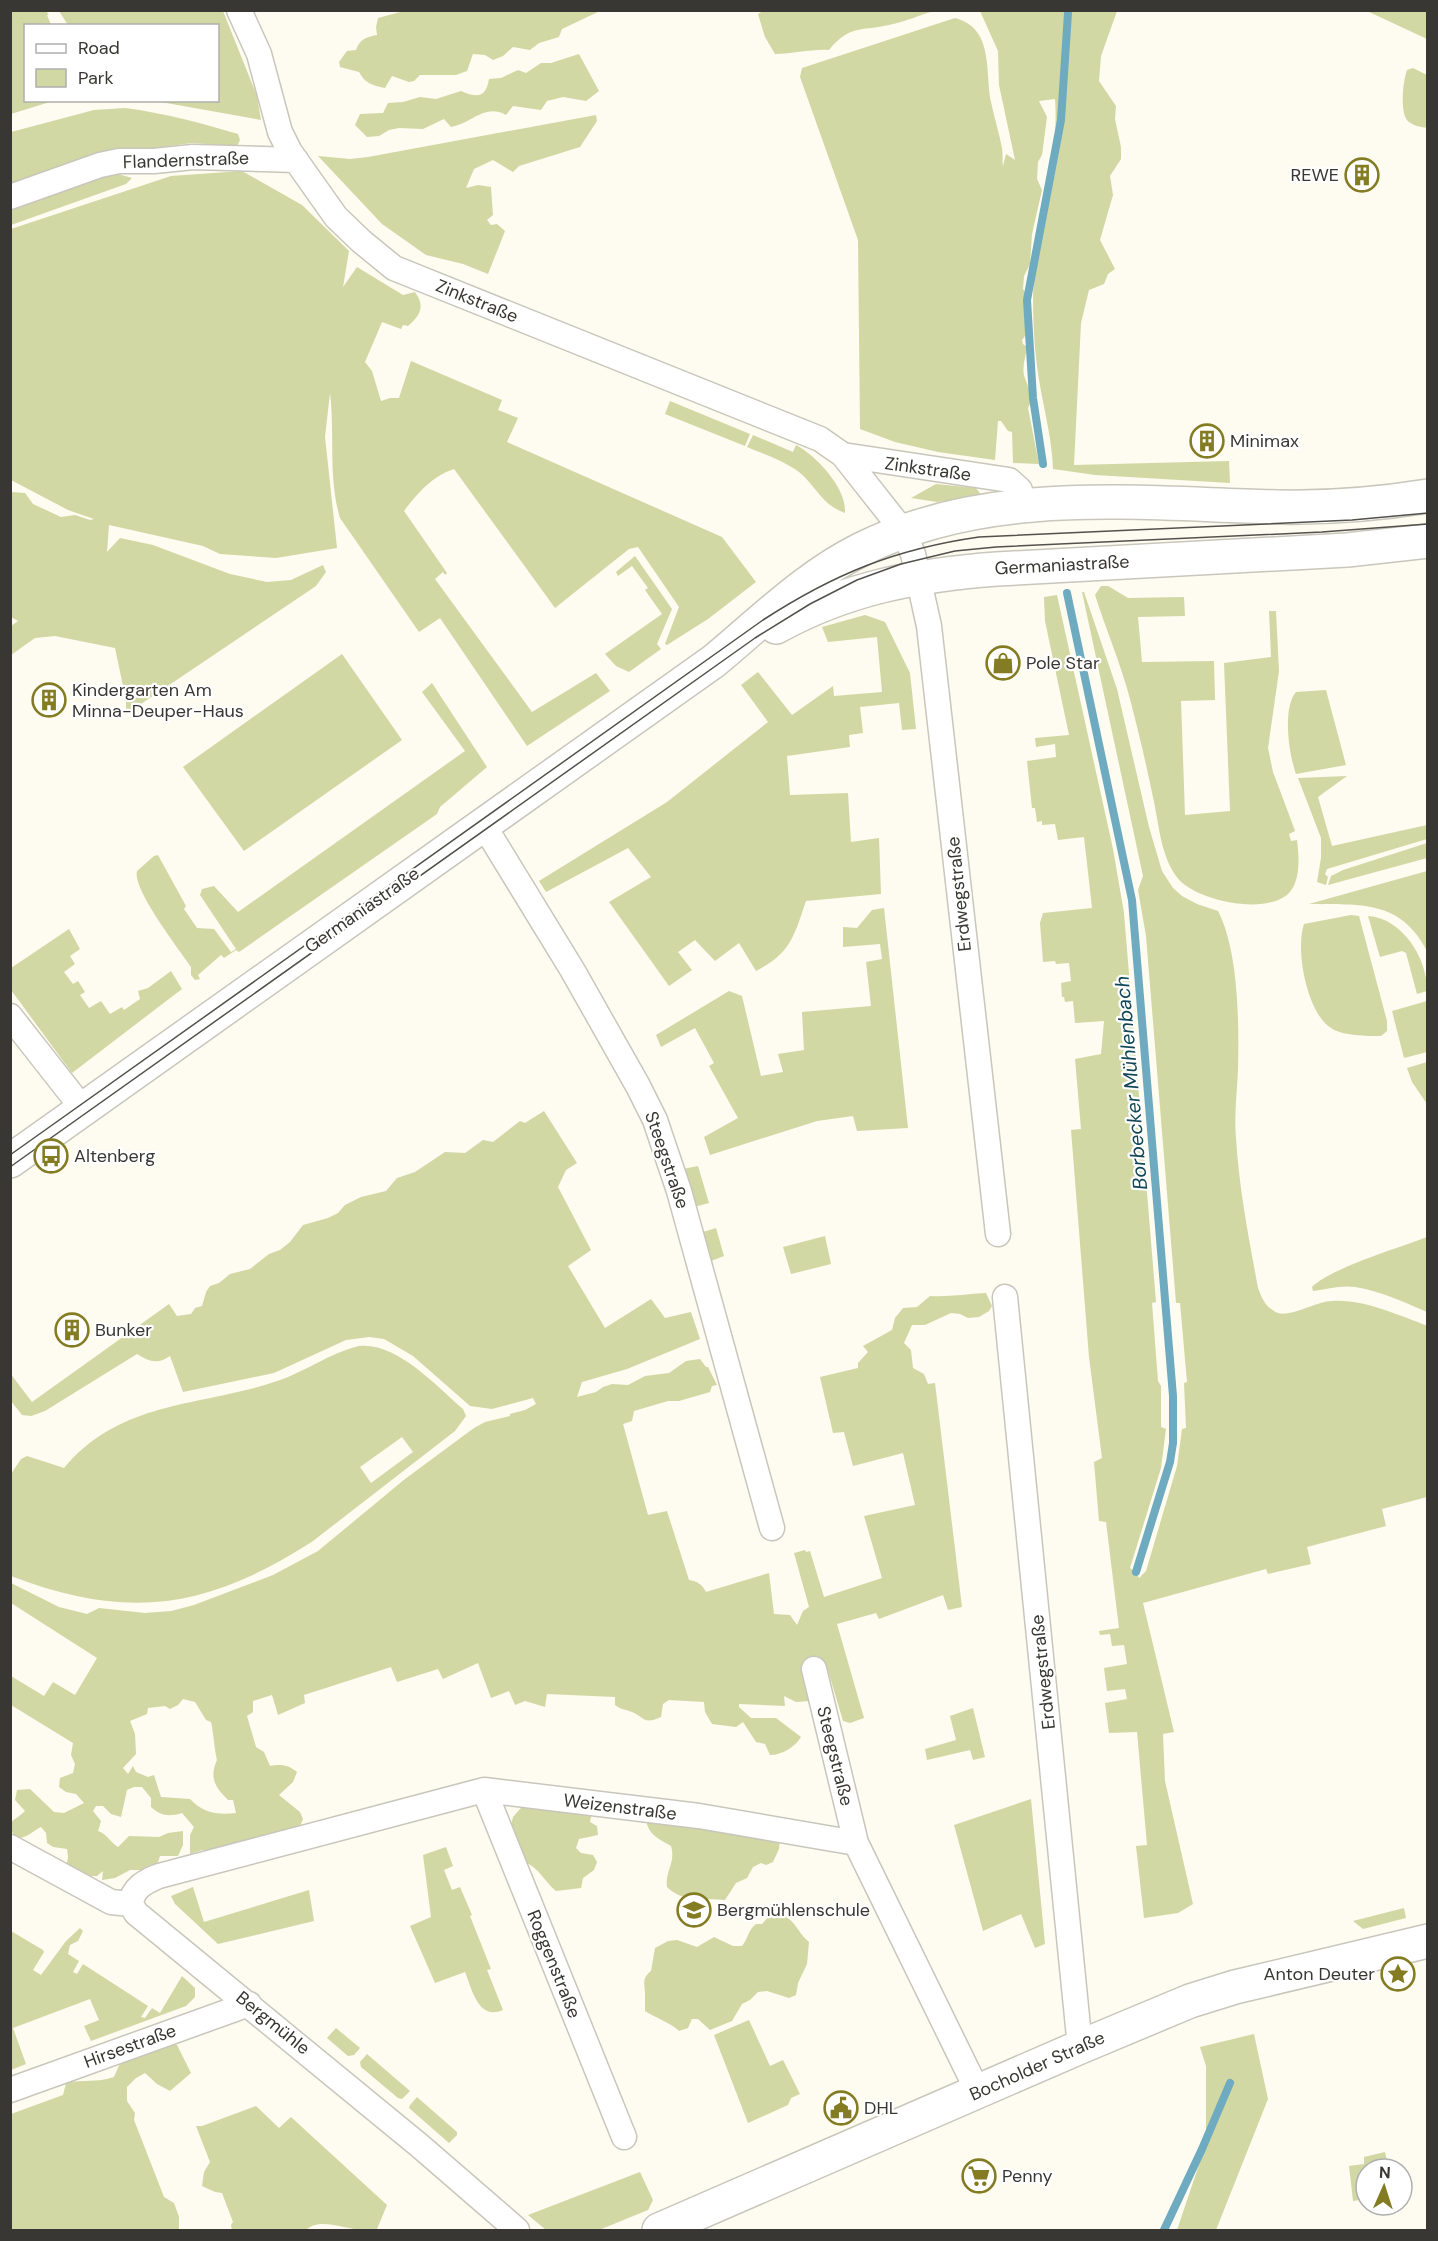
<svg xmlns="http://www.w3.org/2000/svg" width="1438" height="2241" font-family="'DM Sans',sans-serif">
	<style>
		.green { fill: #d1d8a3; fill-rule: evenodd }
		.lines { fill: none; stroke-linecap: round; stroke-linejoin: round }
		.stream { stroke: #6fabc0; stroke-width: 8 }
		.street-casing { stroke: #c9c6bb; stroke-width: 27 }
		.secondary-casing { stroke: #c9c6bb; stroke-width: 36 }
		.street { stroke: #fff; stroke-width: 24 }
		.secondary { stroke: #fff; stroke-width: 33 }
		.tram { stroke: #53514c; stroke-width: 1.5 }
		.labels { text-anchor: middle; dominant-baseline: central; stroke-width: 4.5; stroke-linejoin: round; paint-order: stroke }
		.street-label { font-size: 18px; fill: #383733; stroke: #fff }
		.poi-label { font-size: 18px; fill: #383733; stroke: #fff; text-anchor: start }
		.water-label { font-size: 20px; font-style: italic; fill: #124757; stroke: #fff }
	</style>
	<rect width="100%" height="100%" fill="#fefbf0"/>
	<path class="green" d="M11 10 46 11 49 15H47L51 25 26 26V100L53 101 11 114Z
		M59 11H223L257 96 261 120 155 101 218 100V26L68 25Z
		M404 11V10L600 11 562 29 559 37 539 43 530 50 513 47 503 56 493 60 485 55 473 54 467 71 456 75H420L414 81 409 82 392 76 385 88C372 85 366 84 359 72L340 67 339 62 347 51 356 50C360 39 366 37 377 35L376 27 378 18Z
		M763 11V10L934 11C920 15 907 21 893 24 863 32 851 23 829 50 810 49 794 54 775 54L765 37 758 14Z
		M980 11H1117L1101 56 1099 81 1116 106 1115 119 1121 147V159L1110 176 1113 195 1100 240 1115 269 1108 274 1104 284 1089 290 1081 323 1074 465 1229 461 1230 483 1095 475 1053 469C1052 434 1041 400 1037 366 1034 344 1033 320 1033 298 1035 231 1060 165 1055 99L1039 101 1047 117 1042 155 1038 162 1037 179 1042 190 1032 234 1030 264 1024 276 1023 289C1034 302 1033 328 1022 340L1023 344 1027 347C1026 356 1022 365 1024 375 1027 386 1035 396 1028 408L1039 464 1013 463 1012 432 1008 431 1001 421H998L995 460 938 452 895 442 860 429 858 240 800 77 802 68 955 18C994 28 985 71 991 102 994 117 999 132 1002 148 1003 154 1002 161 1003 166L1006 154 1015 160 999 85 998 51Z
		M1367 11H1427V39Z
		M579 54 599 91 586 101 563 97 547 101 541 110 513 106 506 115C485 103 471 124 451 127L444 119 423 129 399 128 389 130 379 136 367 137 355 125 360 114 383 113 388 103 403 102 420 97 436 99 461 91C477 98 486 98 489 79L501 78 518 70 526 73 541 63H551Z
		M1413 68 1427 75V128C1422 127 1414 126 1409 122 1399 115 1403 81 1407 70Z
		M125 108C164 113 201 123 238 134L240 140 237 146 192 143 140 150 11 186V132L94 110Z
		M596 115 597 121 580 147 519 166 513 172 493 160 474 169 466 188 478 185 491 187 493 215 487 220 491 225 497 224 505 231 488 274 463 264 426 255 382 224 318 156 350 159 368 157Z
		M242 171 302 205 349 251 343 287 357 267 403 295 415 292C425 306 421 315 408 326L403 325 401 329 382 322 365 362 372 371 381 401 390 398H399L411 361 502 400 498 410 518 418 507 442 722 537 756 582 708 619 667 645 665 644 679 607 638 547 629 549 555 608 454 469C432 476 417 494 404 511L447 573 445 575 443 572 435 579 532 712 596 673 610 691 527 746 440 618 419 632 340 518C328 477 335 435 330 393L325 437 337 548 276 558 220 554 203 546 109 525 107 552 120 538 153 545 230 574 267 582 291 580 323 565 326 572 316 586 135 708 126 711V700L115 648 55 636 35 638 11 655V626L18 621 11 617V492L25 493 33 504 61 517 75 515 90 520 94 519 68 510 11 480V229L171 176Z
		M111 172 132 178 126 184 11 225V207Z
		M670 401 750 434 745 446 665 414Z
		M753 435 793 452 796 445C817 456 847 489 845 513 821 504 817 487 799 472 784 461 764 454 747 447Z
		M936 484 976 488 983 497 937 502 911 498Z
		M635 556 672 609 657 644 661 649 629 672 616 666 605 654 662 614 645 590 648 588 632 566 618 576 616 572Z
		M1101 586H1108L1128 598 1184 597 1185 616 1138 617 1142 662 1214 661 1215 700 1181 701 1185 815 1230 811 1224 663 1271 657 1269 611H1276L1279 671 1268 748 1273 772 1294 828 1295 831 1289 834 1291 841 1297 840C1299 856 1301 880 1289 893 1267 916 1193 901 1176 876 1161 855 1159 826 1154 802 1147 768 1139 733 1130 699 1121 664 1106 630 1095 595Z
		M1082 592H1084L1117 689 1149 827 1162 871 1173 888 1182 896 1197 904 1218 911C1239 952 1239 1024 1238 1069 1237 1092 1234 1116 1236 1138 1239 1189 1249 1239 1258 1288 1262 1299 1266 1308 1278 1313 1292 1317 1317 1301 1332 1301 1365 1299 1397 1315 1428 1326L1427 1497 1382 1509 1386 1526 1307 1547 1311 1564 1268 1574 1266 1569 1143 1603 1174 1732 1163 1734 1165 1781 1193 1904 1178 1913 1144 1918 1136 1846 1147 1845 1137 1732 1109 1733 1105 1703 1127 1699 1125 1689 1107 1691 1104 1668 1127 1664 1124 1645 1112 1646 1110 1634 1100 1635 1099 1631 1119 1628 1106 1522 1099 1521 1094 1462 1102 1458 1089 1357 1071 1130 1081 1129 1075 1059 1101 1054 1104 1021 1075 1023 1073 1001 1065 1002 1064 997H1062L1061 983 1071 981 1069 963 1056 964 1055 961 1043 962 1040 923 1043 913 1092 908 1084 837 1058 840 1055 824 1042 825V821L1037 822 1035 808H1032L1027 761 1056 757 1055 744 1036 747 1035 738 1069 735 1045 621 1044 597 1057 595 1113 849 1124 913 1156 1302 1152 1303 1158 1381 1161 1386V1427L1166 1429 1161 1468 1130 1568 1136 1572 1139 1578 1146 1571 1177 1466 1182 1429 1186 1428 1184 1383 1187 1382 1180 1303H1176L1146 936 1138 890 1143 876Z
		M865 615 885 622 910 673 916 729 902 730 899 703 860 707 863 733 849 735 850 747 787 756 790 795 848 793 851 842 879 838 881 894 806 901C794 936 791 953 756 971L739 943 715 961 695 940 678 952 692 970 669 986 609 902 651 877 628 848 546 892 539 881 667 802 768 722 741 685 758 672 792 715 833 686 834 696 882 692 877 637 828 642 822 627Z
		M342 654 402 740 244 851 183 767Z
		M432 683 487 767 440 807 437 814 239 952 236 950 224 958 221 955 198 975 200 979 195 980 191 975V967C179 949 132 889 137 871L154 856 158 855 186 906 184 909 197 928 214 929 231 952 236 949 200 895 202 889 214 886 238 912 465 751 422 692Z
		M1326 690 1346 765 1296 774C1289 755 1282 708 1296 692Z
		M1347 776 1318 797 1332 846 1427 825V839L1327 869 1325 874 1328 877 1326 885 1317 882 1321 858V838L1298 778Z
		M1427 843V858L1328 885 1331 876 1343 870Z
		M1427 871V951C1400 899 1360 905 1309 904Z
		M884 908 908 1128 857 1131 853 1116 817 1121 710 1155 704 1137 738 1118 709 1066 714 1063 695 1028 661 1047 656 1035 729 991 742 996 761 1076 783 1072 778 1054 804 1050 802 1012 871 1006 866 962 882 959 880 944 843 947V927L857 928 872 910Z
		M1351 915 1359 916 1387 1021V1031L1381 1036C1367 1036 1343 1036 1331 1028 1307 1013 1295 950 1304 924Z
		M1368 916C1403 918 1428 960 1427 991L1417 994 1406 953 1402 951 1380 957Z
		M69 929 80 949 70 956 75 964 64 972 73 984 78 981 85 992 80 995 89 1008 101 1001 110 1014 122 1007 124 1010 140 999 138 991 148 988 171 971 182 989 72 1073 11 990V968Z
		M1427 1001V1052L1404 1058 1392 1011Z
		M1427 1062H1428L1427 1104 1412 1082 1407 1068Z
		M544 1111 577 1163 566 1170 558 1187 591 1250 568 1266 605 1328 651 1299 665 1318 691 1312 700 1339 627 1369 582 1382 577 1397 596 1392 603 1387 612 1384 628 1385 645 1376 669 1373 686 1361 700 1359 706 1367H708L717 1385 712 1386 710 1392 679 1401H668L634 1411 632 1421 623 1424 648 1515 667 1511 689 1580C697 1581 702 1584 706 1592L769 1573 774 1614 790 1615 797 1625 803 1611 809 1607 794 1553 805 1550 806 1552 810 1551 824 1597 882 1578 864 1516 915 1505 903 1453 853 1466 844 1432 833 1433 820 1377 858 1368V1363L868 1352 863 1346 892 1330 895 1318 903 1308 917 1307 930 1296C949 1297 967 1294 986 1293L992 1306 989 1311 979 1317 968 1318 960 1314 951 1313 925 1325H912L904 1343 911 1350 913 1368 924 1374 928 1384 935 1383 962 1607 948 1610 943 1595 879 1619 876 1613 837 1624 864 1718 850 1723 843 1721 827 1667 824 1677 810 1701 796 1702 784 1696 785 1706 739 1704V1707L751 1718H776L801 1737C795 1747 782 1755 770 1755L765 1744 756 1742 743 1722 736 1727 712 1724 705 1712 704 1702 669 1700 663 1704 661 1717C642 1726 644 1715 629 1711 623 1709 620 1709 615 1705V1697L547 1694 545 1707 525 1701 515 1705 509 1691 491 1698 478 1663 443 1679 438 1669 397 1682 391 1667 304 1695 305 1703 278 1715 272 1695 253 1701V1712L247 1716 256 1747 264 1752 270 1766C282 1764 288 1765 297 1772L293 1782 279 1795 300 1812 303 1819 298 1831 221 1851 202 1850 190 1854V1835L194 1827 182 1813C169 1817 161 1816 151 1807V1798L142 1787H134L127 1790 121 1817 111 1814 103 1806H96L93 1811 101 1821 98 1831C107 1834 110 1842 118 1847L129 1836 159 1837 168 1833 183 1831V1845L178 1856H160L158 1862 149 1870H130L115 1878 102 1880 103 1871 97 1876H80L67 1863 68 1857 67 1849 53 1847 47 1843 46 1833 41 1827C31 1832 27 1839 15 1838 5 1819 14 1822 25 1811L15 1800 17 1790 30 1789 54 1812 64 1813 84 1803 76 1794 66 1792 59 1787 60 1778 73 1773 75 1764 71 1755 73 1743 11 1705V1676L44 1696 53 1682 75 1695 97 1658 11 1603V1583L59 1607 87 1614 99 1608 145 1613 171 1611 194 1605 273 1575 318 1551 405 1479 474 1428 485 1422 510 1416V1414L525 1410 536 1404 533 1398 492 1409 470 1406 413 1356 384 1339 369 1337 346 1340 274 1373 183 1392 170 1356C158 1365 148 1361 137 1354L45 1411 31 1416 22 1415 11 1401 10 1373 32 1402 169 1304 177 1316 191 1314 195 1308 202 1306 206 1292 210 1286 219 1283 230 1274 250 1269 269 1254 280 1250 290 1242 303 1225 328 1218 338 1213 345 1205 361 1197 386 1191 397 1178 415 1172 445 1152 465 1153 483 1140 493 1142 520 1121 525 1123ZM183 1699 195 1702 206 1720 211 1722C214 1736 214 1747 217 1760 209 1778 215 1787 228 1800H233L236 1813C217 1815 203 1813 190 1799L161 1797 154 1775 148 1777 136 1772 133 1766 128 1774 123 1768 136 1754 135 1734 130 1721 147 1714 148 1708 165 1706 170 1709 178 1705Z
		M698 1166 709 1203 694 1207 683 1169Z
		M716 1228 724 1256 711 1261 703 1232Z
		M825 1236 831 1264 791 1274 783 1247Z
		M1427 1237V1312C1404 1302 1380 1291 1355 1287 1341 1285 1327 1289 1313 1291L1312 1287C1331 1268 1399 1248 1427 1237Z
		M359 1346C397 1342 436 1386 463 1409L466 1416 455 1431 313 1541C208 1609 128 1621 11 1576V1474L21 1459 27 1456 64 1468C121 1400 199 1407 274 1382 304 1373 329 1353 359 1346ZM402 1437 413 1452 371 1483 360 1467Z
		M973 1708 985 1757 973 1760 970 1750 927 1760 925 1749 956 1740 950 1716Z
		M553 1785 591 1791 595 1799 590 1822 597 1826 598 1835 579 1839 576 1848 581 1853 593 1855 597 1862 594 1870 583 1878 581 1888 556 1891C544 1881 540 1869 525 1862L511 1825 513 1817 535 1792Z
		M1031 1799 1045 1944 1035 1948 1021 1914 983 1931 954 1825Z
		M646 1819 780 1838 779 1849 773 1862 766 1865 761 1863 753 1867 747 1878 736 1883 725 1900C704 1898 683 1903 667 1887 665 1870 676 1863 671 1846 658 1838 648 1835 646 1819Z
		M446 1847 453 1866 444 1870 452 1890 460 1887 472 1915 470 1916 491 1969 487 1970 503 2010C478 2021 472 1989 465 1972L435 1983 410 1926 431 1917 423 1855Z
		M193 1887 204 1922 309 1890 314 1921 218 1944 175 1904 171 1896Z
		M1404 1908 1406 1918 1363 1929 1353 1921Z
		M772 1913C796 1916 794 1929 809 1942L807 1964 798 1983 796 1995 789 1998 767 1991 758 1992 750 2000 742 2004 732 2021 710 2030 698 2019H692L688 2028 679 2031C673 2024 654 2017 645 2011 645 2005 645 2000 645 1994 645 1984 641 1979 651 1971L655 1948 668 1941 677 1940 697 1947 714 1937 733 1946H742C748 1939 748 1930 756 1924H762Z
		M80 1928 83 1931 78 1941 70 1945 68 1954 79 1961 73 1972 77 1974 83 1964 148 2006 141 2017 145 2018 152 2008 160 2013 182 1976 195 1988V1997L186 2006 91 2041 84 2026 99 2020 90 1999 13 2028 26 2064 11 2070V1931L43 1950 44 1952 33 1970 41 1975 66 1941Z
		M749 2020 770 2066 783 2060 800 2094 791 2098 788 2105 748 2123 714 2035Z
		M336 2028 360 2048 354 2055 348 2056 327 2038Z
		M1254 2034 1268 2099 1216 2230H1177L1206 2144V2066L1200 2047Z
		M162 2037 177 2045 191 2073 170 2091 157 2084 145 2073 136 2078 127 2087V2101L135 2113 134 2120 164 2197 174 2203 179 2217V2230H11V2114L63 2095 66 2083C83 2079 97 2083 114 2077L122 2059Z
		M367 2054 410 2091 402 2099 398 2098 361 2067 360 2062Z
		M417 2097 457 2132V2135L449 2143 409 2108 410 2105Z
		M256 2106 279 2128 291 2117 387 2205 377 2229C355 2236 323 2214 306 2230H232L231 2225 233 2222 222 2193 215 2192 202 2186 204 2172 210 2162 196 2126H202Z
		M1385 2152 1389 2169H1366V2199L1353 2201 1349 2166 1364 2164V2157Z
		M640 2172 653 2200 648 2210 599 2230H546L528 2215Z"/>
	<g class="lines">
		<path class="stream" d="M1043 464 1033 398 1027 300 1061 120 1068 13
			M1067 593 1132 900 1173 1396V1443L1170 1462 1136 1572
			M1164 2230 1202 2149 1230 2083"/>
		<defs>
			<path id="street" d="M239 10 259 54 280 132 290 152 336 217 361 241 394 268 820 439 843 455 903 531 913 554 929 626 998 1234
				M10 197 100 165 119 161H154L193 157 296 160
				M843 455 1009 480 1020 490 1023 506
				M483 824 573 971 638 1086 655 1120 679 1191 772 1528
				M10 1016 83 1109
				M1005 1297 1080 2047
				M814 1669 856 1843
				M484 1790 624 2137
				M10 1847 111 1902 131 1904
				M131 1904C132 1888 146 1881 159 1876L484 1790 699 1816 856 1843 978 2092
				M131 1904 136 1913 420 2146 517 2230
				M10 2090 249 2004"/>
			<path id="secondary" d="M776 627C847 588 916 575 997 569L1347 550 1428 541
				M10 1161 714 661C761 622 807 576 862 549 991 485 1139 504 1278 507 1328 508 1378 504 1428 496
				M659 2230 1080 2047 1190 2001 1235 1987 1428 1941"/>
		</defs>
		<use href="#street" class="street-casing"/>
		<use href="#secondary" class="secondary-casing"/>
		<use href="#street" class="street"/>
		<use href="#secondary" class="secondary"/>
		<path class="tram" d="M10 1155 763 620C834 574 895 549 979 537L1352 520 1428 513
			M10 1167 755 638 810 604 857 580 901 564 955 551 996 547 1322 532 1428 524"/>
	</g>
	<defs>
		<symbol id="building-ring" viewBox="-11 -11 22 22"><circle r="9.5" fill="#fff" stroke="#847c23" stroke-width="1.5"/><path d="M-4-6H4V6H1V3H-1V6H-4ZM-2.5-4.3h1.7v1.8h-1.7ZM.8-4.3h1.7v1.8H.8ZM-2.5-1h1.7V.8h-1.7ZM.8-1h1.7V.8H.8Z" fill="#847c23"/></symbol>
		<symbol id="shop-ring" viewBox="-11 -11 22 22"><circle r="9.5" fill="#fff" stroke="#847c23" stroke-width="1.5"/><path d="M-5-2.5h2.3a2.7 3.5 0 0 1 5.4 0H5L5.5 6h-11ZM-1.5-2.5h3a1.5 2.3 0 0 0-3 0Z" fill="#847c23"/></symbol>
		<symbol id="bus-ring" viewBox="-11 -11 22 22"><circle r="9.5" fill="#fff" stroke="#847c23" stroke-width="1.5"/><path d="M-5-6H5V4H4V6H2V4H-2V6H-4V4H-5ZM-3.5-4V0h7V-4ZM-3.5 1.2v1.5H-2V1.2ZM2 1.2v1.5H3.5V1.2Z" fill="#847c23"/></symbol>
		<symbol id="school-ring" viewBox="-11 -11 22 22"><circle r="9.5" fill="#fff" stroke="#847c23" stroke-width="1.5"/><path d="M0-5L7-2L0 1L-7-2ZM-4 1L0 2.5L4 1V4Q0 6-4 4Z" fill="#847c23"/></symbol>
		<symbol id="sight-ring" viewBox="-11 -11 22 22"><circle r="9.5" fill="#fff" stroke="#847c23" stroke-width="1.5"/><path d="M0-6L1.8-2.2L6-1.7L2.9 1.2L3.7 5.4L0 3.3L-3.7 5.4L-2.9 1.2L-6-1.7L-1.8-2.2Z" fill="#847c23"/></symbol>
		<symbol id="civic-ring" viewBox="-11 -11 22 22"><circle r="9.5" fill="#fff" stroke="#847c23" stroke-width="1.5"/><path d="M-.6-6.5H3V-4.5H.6V-3L4-1V1h2V6H-6V1h2V-1L-.6-3ZM-1.2 2.5V6h2.4V2.5Z" fill="#847c23"/></symbol>
		<symbol id="supermarket-ring" viewBox="-11 -11 22 22"><circle r="9.5" fill="#fff" stroke="#847c23" stroke-width="1.5"/><path d="M-6-5.5h2.5l.6 2H6L4.5 2H-2.5L-4.4-4H-6ZM-1.5 3.2a1.3 1.3 0 1 0 .1 0ZM3 3.2a1.3 1.3 0 1 0 .1 0Z" fill="#847c23"/></symbol>
	</defs>
	<g fill-rule="evenodd">
		<use href="#building-ring" x="1343" y="156" width="38" height="38"/>
		<use href="#building-ring" x="1188" y="422" width="38" height="38"/>
		<use href="#shop-ring" x="984" y="644" width="38" height="38"/>
		<use href="#building-ring" x="30" y="681" width="38" height="38"/>
		<use href="#bus-ring" x="32" y="1137" width="38" height="38"/>
		<use href="#building-ring" x="53" y="1311" width="38" height="38"/>
		<use href="#school-ring" x="675" y="1891" width="38" height="38"/>
		<use href="#sight-ring" x="1379" y="1955" width="38" height="38"/>
		<use href="#civic-ring" x="822" y="2089" width="38" height="38"/>
		<use href="#supermarket-ring" x="960" y="2157" width="38" height="38"/>
	</g>
	<g class="labels">
		<g class="street-label">
			<text transform="translate(186 160) rotate(-2)">Flandernstraße</text>
			<text transform="translate(477 301) rotate(22)">Zinkstraße</text>
			<text transform="translate(928 469) rotate(8)">Zinkstraße</text>
			<text transform="translate(1062 565) rotate(-3)">Germaniastraße</text>
			<text transform="translate(959 894) rotate(-96)">Erdwegstraße</text>
			<text transform="translate(362 910) rotate(-35)">Germaniastraße</text>
			<text transform="translate(667 1160) rotate(71)">Steegstraße</text>
			<text transform="translate(1043 1672) rotate(-96)">Erdwegstraße</text>
			<text transform="translate(835 1756) rotate(76)">Steegstraße</text>
			<text transform="translate(620 1807) rotate(7)">Weizenstraße</text>
			<text transform="translate(554 1964) rotate(68)">Roggenstraße</text>
			<text transform="translate(273 2023) rotate(39)">Bergmühle</text>
			<text transform="translate(130 2046) rotate(-20)">Hirsestraße</text>
			<text transform="translate(1037 2066) rotate(-24)">Bocholder Straße</text>
		</g>
		<g class="poi-label">
			<text x="1339" y="175" text-anchor="end">REWE</text>
			<text x="1230" y="441">Minimax</text>
			<text x="1026" y="663">Pole Star</text>
			<text x="72" y="690">Kindergarten Am<tspan x="72" dy="21">Minna-Deuper-Haus</tspan></text>
			<text x="74" y="1156">Altenberg</text>
			<text x="95" y="1330">Bunker</text>
			<text x="717" y="1910">Bergmühlenschule</text>
			<text x="1375" y="1974" text-anchor="end">Anton Deuter</text>
			<text x="864" y="2108">DHL</text>
			<text x="1002" y="2176">Penny</text>
		</g>
		<g class="water-label">
			<text transform="translate(1131 1083) rotate(-95)">Borbecker Mühlenbach</text>
		</g>
	</g>
	<rect width="1438" height="2241" fill="none" stroke="#383733" stroke-width="24"/>
	<rect x="24" y="24" width="195" height="78" fill="#ffffff" stroke="#afafad" stroke-width="1.5"/>
	<rect x="36" y="44" width="30" height="9" fill="#ffffff" stroke="#afafad" stroke-width="1.5"/>
	<text x="78" y="54" font-size="18" fill="#383733">Road</text>
	<rect x="36" y="69" width="30" height="18" fill="#d1d8a3" stroke="#afafad" stroke-width="1.5"/>
	<text x="78" y="84" font-size="18" fill="#383733">Park</text>
	<g transform="translate(1384 2187) rotate(3)"><circle r="28" fill="#ffffff" stroke="#afafad" stroke-width="1.5"/>
	<path d="M0-4.5L10 22L0 15L-10 22Z" fill="#847c23"/>
	<text y="-9" font-size="16" font-weight="bold" text-anchor="middle" fill="#383733">N</text>
	</g>
</svg>
